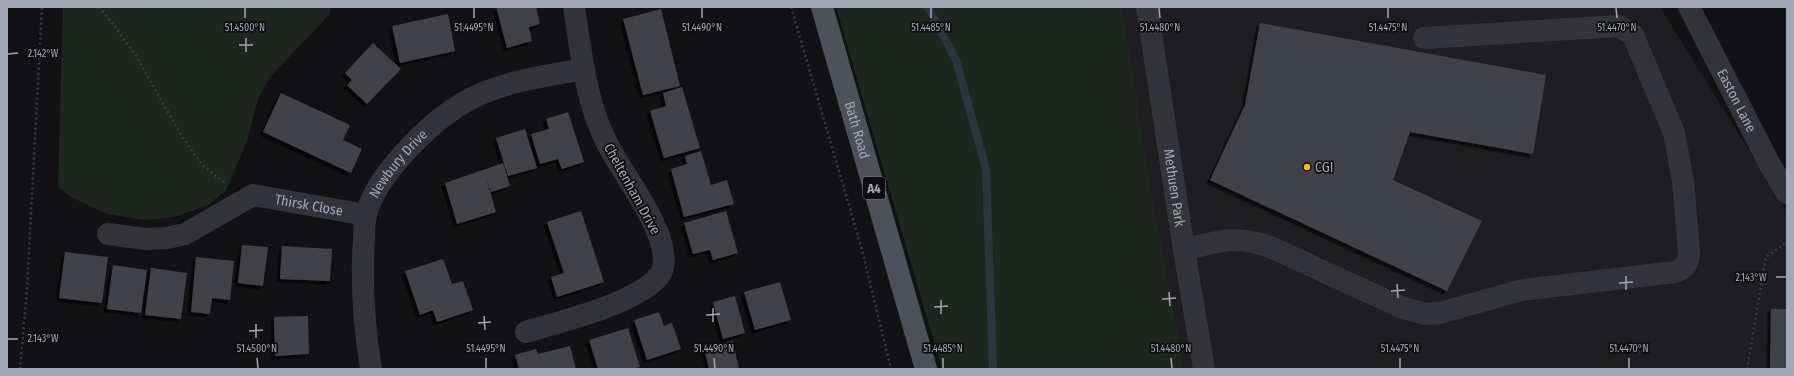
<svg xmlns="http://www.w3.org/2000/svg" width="1794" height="376" font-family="'Fira Sans Condensed',sans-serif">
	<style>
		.built { fill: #1e1e21 }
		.green { fill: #1f2620 }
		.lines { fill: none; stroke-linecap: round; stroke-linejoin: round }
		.stream { stroke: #2c343c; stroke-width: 8 }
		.building { fill: #414247; filter: url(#shadow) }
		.path { stroke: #393b40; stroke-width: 2.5; stroke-dasharray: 2 3; stroke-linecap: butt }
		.minor { stroke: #333439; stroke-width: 22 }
		.major { stroke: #4f5158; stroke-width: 22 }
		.ticks { fill: none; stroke: #a4a8b4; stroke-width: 1.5 }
		.poi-dot { fill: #edb731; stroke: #0d0d0f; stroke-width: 1.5 }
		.labels { text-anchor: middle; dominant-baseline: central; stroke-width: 3.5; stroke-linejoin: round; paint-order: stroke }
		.shield { fill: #0d0d0f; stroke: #777a82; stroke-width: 1 }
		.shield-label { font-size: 13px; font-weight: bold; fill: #a4a8b4 }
		.street-label { font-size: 14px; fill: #a4a8b4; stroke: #0d0d0f }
		.poi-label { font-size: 14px; fill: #a4a8b4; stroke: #0d0d0f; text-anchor: start }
		.ticks-label { font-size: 10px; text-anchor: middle; fill: #a4a8b4; stroke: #0d0d0f; stroke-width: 3.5; stroke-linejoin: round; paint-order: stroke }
	</style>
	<defs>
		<filter id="shadow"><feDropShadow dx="-3.5" dy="3.5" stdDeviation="0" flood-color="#0009"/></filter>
	</defs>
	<rect width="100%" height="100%" fill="#121214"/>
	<path class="built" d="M943 7H1660L1787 212V369H1105Z"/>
	<path class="green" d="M63 7H331L329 15 269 78 258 99 246 144 226 190 208 205 174 217 146 220 107 214 73 198 58 187Z
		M836 7H1122L1152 195 1184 369H942Z"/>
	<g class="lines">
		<path class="stream" d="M928 7 956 60 986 169 993 369"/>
	</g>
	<path class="building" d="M496 7H536L540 24 529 27 532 41 507 48Z
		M661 9 680 86 643 95 623 19Z
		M448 14 455 51 400 63 392 26Z
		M1260 23 1546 75 1533 154 1410 132 1393 180 1482 221 1447 291 1210 180 1245 105Z
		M373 43 401 69 367 104 347 85 352 80 345 73Z
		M682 87 700 148 664 158 650 111 666 106 663 93Z
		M281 93 350 125 343 140 362 149 351 173 263 132Z
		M568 112 584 162 562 169 558 159 540 164 531 134 549 129 546 119Z
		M525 129 537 168 508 176 496 138Z
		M701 151 711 185 727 180 734 204 684 217 671 169 687 164 685 156Z
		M503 163 510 186 491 192 486 178 496 212 457 224 445 183Z
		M581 211 604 282 557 297 551 277 564 273 547 222Z
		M726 211 738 253 713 260 710 250 693 254 684 223Z
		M242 245 268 247 263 286 238 283Z
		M282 246 332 249 330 281 280 279Z
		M65 252 108 257 102 303 59 298Z
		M196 257 234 261 230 300 212 298 210 314 191 312Z
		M443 259 452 284 463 281 473 310 437 322 433 310 420 315 405 271Z
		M113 265 147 270 141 313 107 309Z
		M151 268 187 273 181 319 145 315Z
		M780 282 791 320 755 330 744 292Z
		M735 296 745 333 723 339 713 302Z
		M1771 309H1787V369H1770Z
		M659 312 664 326 672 323 681 349 647 360 634 320Z
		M308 316 309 354 275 356 274 317Z
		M628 328 640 367 633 369H598L589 340Z
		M733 341 739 369H709L704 348Z
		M570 346 576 369H519L515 355 536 349 538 354Z"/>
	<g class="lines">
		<path class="path" d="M99 7 113 24 136 56 181 135 203 166 225 183
			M791 7 862 250 891 369
			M20 369 27 289 42 7
			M1747 369 1766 257 1787 242"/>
		<g class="minor">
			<path id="s1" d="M1147 7 1184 250 1204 369"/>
			<path id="s2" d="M1689 7 1769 163 1787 193"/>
			<path id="s3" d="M108 234 146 239 167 238 185 234 253 195 366 215"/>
			<path d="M1184 250C1219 241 1232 235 1268 246L1403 308 1426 314 1440 313 1522 290 1675 272C1686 268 1689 262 1689 251L1683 181 1674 133 1633 35 1619 26 1424 38"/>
			<path d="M526 332C561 321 636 304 659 276 679 250 631 184 617 161 609 148 602 134 597 120 584 84 580 45 574 7"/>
			<path id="s4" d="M371 369C364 326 361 282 364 239 364 231 364 222 366 215 371 194 385 176 398 160 421 133 450 107 483 93 514 80 550 75 584 69"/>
		</g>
		<path class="major" id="s5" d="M822 7 926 369"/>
	</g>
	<path class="ticks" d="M245 8V18M474 8V18M702 8V18M931 8V18M1159 8 1160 18M1388 8V18M1616 8 1617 18M246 38V52M239 45H253M8 54 18 53M1626 276V290M1776 277H1786M1619 283 1633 282M1397 284 1398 298M1391 291 1405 290M1169 292 1170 306M1162 299 1176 298M941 300V314M934 307 948 306M713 308V322M706 315 720 314M484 316 485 330M478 323 491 322M256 324V338M249 331 263 330M8 339H18M257 358 258 368M486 358V368M714 358 715 368M943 358V368M1171 358 1172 368M1400 358V368M1629 358V368"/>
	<circle class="poi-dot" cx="1307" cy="167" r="4"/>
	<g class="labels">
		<rect class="shield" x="863" y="177" width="22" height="22" rx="3"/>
		<g class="shield-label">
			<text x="874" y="188">A4</text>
		</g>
		<g class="street-label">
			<text stroke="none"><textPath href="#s2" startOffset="105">Easton Lane</textPath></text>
			<text stroke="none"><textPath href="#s5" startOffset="128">Bath Road</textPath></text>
			<text stroke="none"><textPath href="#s4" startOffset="216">Newbury Drive</textPath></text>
			<text stroke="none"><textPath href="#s1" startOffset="183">Methuen Park</textPath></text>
			<text transform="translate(632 189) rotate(61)">Cheltenham Drive</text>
			<text stroke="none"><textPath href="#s3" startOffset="213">Thirsk Close</textPath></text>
		</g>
		<g class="poi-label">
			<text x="1315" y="167">CGI</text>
		</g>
	</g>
	<g class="ticks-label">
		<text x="245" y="31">51.4500°N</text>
		<text x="474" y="31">51.4495°N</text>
		<text x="702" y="31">51.4490°N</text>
		<text x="931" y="31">51.4485°N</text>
		<text x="1160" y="31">51.4480°N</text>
		<text x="1388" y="31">51.4475°N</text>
		<text x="1617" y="31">51.4470°N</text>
		<text x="43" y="57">2.142°W</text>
		<text x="1751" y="281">2.143°W</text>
		<text x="43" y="342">2.143°W</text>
		<text x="257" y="352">51.4500°N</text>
		<text x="486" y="352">51.4495°N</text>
		<text x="714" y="352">51.4490°N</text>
		<text x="943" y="352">51.4485°N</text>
		<text x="1171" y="352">51.4480°N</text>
		<text x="1400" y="352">51.4475°N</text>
		<text x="1629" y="352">51.4470°N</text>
	</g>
	<rect width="1794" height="376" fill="none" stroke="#a4a8b4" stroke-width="16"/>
</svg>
